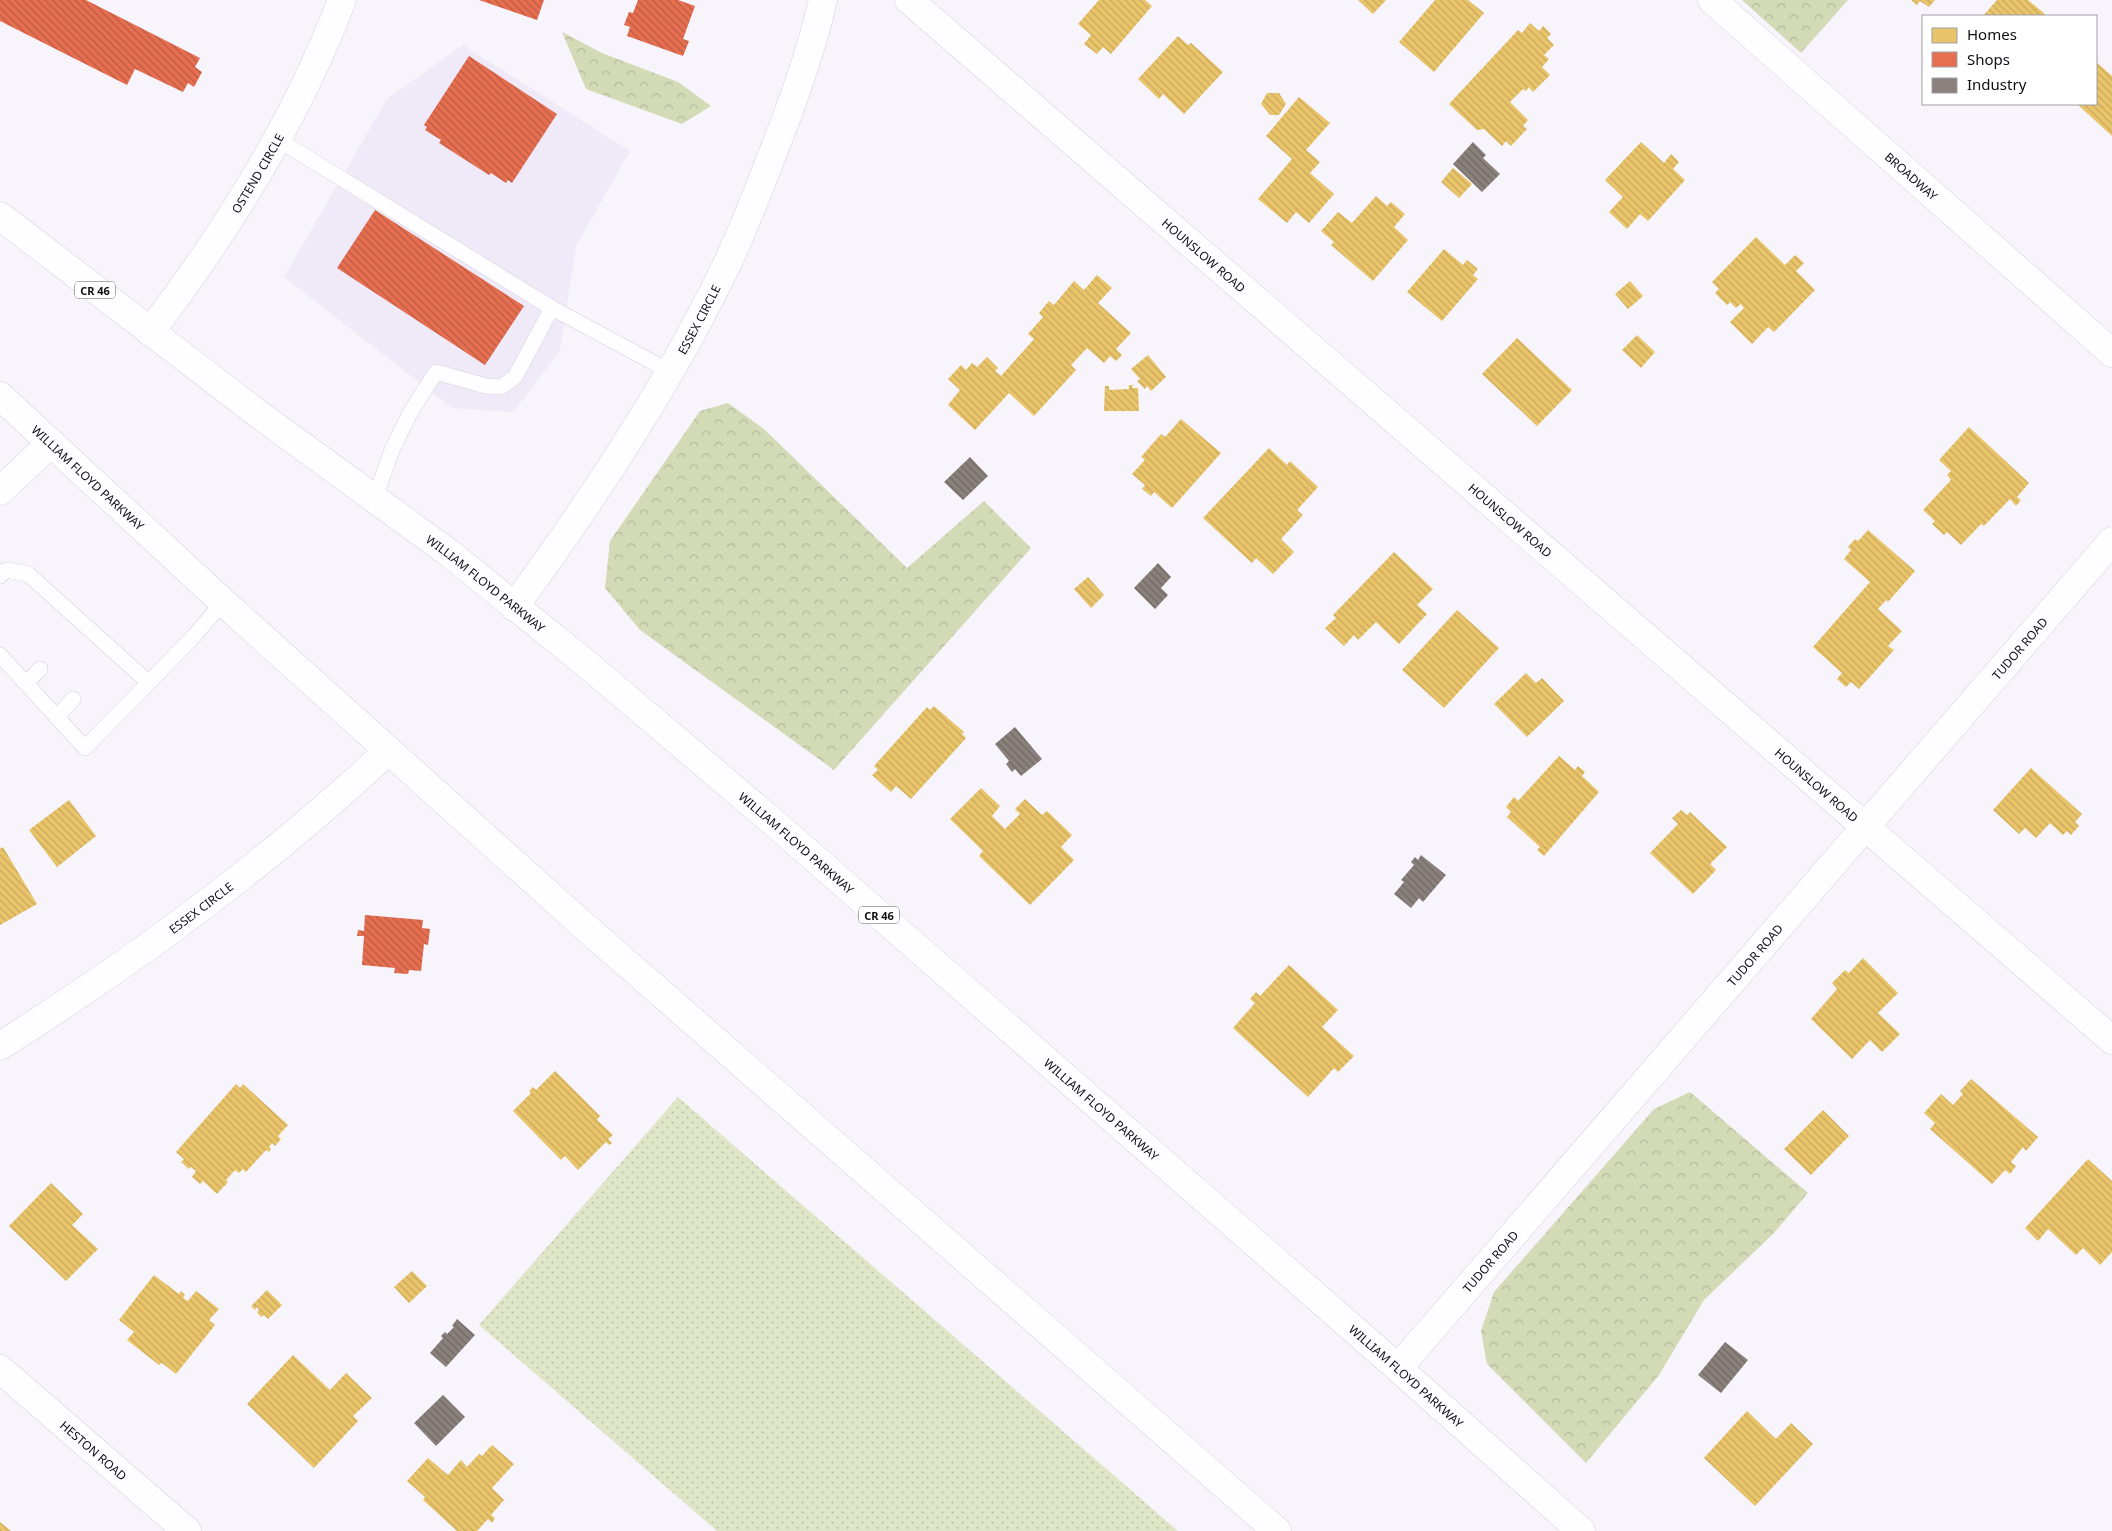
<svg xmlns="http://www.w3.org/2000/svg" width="2112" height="1531" font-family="'Noto Sans',sans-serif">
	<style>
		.built { fill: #efe9f8 }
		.grass { fill: url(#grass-dots) }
		.forest { fill: url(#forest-crowns) }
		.homes { fill: url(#homes-back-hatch) }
		.shops { fill: url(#shops-back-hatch) }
		.industry { fill: url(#industry-back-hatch) }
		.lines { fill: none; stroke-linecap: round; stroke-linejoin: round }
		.lane-casing { stroke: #d5d2da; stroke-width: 16 }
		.street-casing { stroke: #d5d2da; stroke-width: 29 }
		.highway-casing { stroke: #d5d2da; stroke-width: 29 }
		.lane { stroke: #fefdff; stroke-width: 15 }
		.street { stroke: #fefdff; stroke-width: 28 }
		.highway { stroke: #fefdff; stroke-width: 28 }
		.labels { text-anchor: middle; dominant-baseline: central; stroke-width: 5; stroke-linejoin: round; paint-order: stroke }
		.shield { fill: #fff; stroke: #58565a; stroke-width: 1 }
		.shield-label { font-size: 11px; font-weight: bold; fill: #100d14 }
		.street-label { font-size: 12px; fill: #100d14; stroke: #fff }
	</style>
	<defs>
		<pattern id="grass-dots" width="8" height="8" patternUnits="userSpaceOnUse" patternTransform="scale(1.25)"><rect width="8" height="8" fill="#dfe6c8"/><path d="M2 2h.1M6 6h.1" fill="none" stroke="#bec4ab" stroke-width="1.8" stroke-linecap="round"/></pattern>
		<pattern id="forest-crowns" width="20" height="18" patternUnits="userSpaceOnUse" patternTransform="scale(1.25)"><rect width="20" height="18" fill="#d3dab6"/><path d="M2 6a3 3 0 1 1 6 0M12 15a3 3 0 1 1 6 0" fill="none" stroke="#b4ba9c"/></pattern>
		<pattern id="homes-back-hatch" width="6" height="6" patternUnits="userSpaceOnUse" patternTransform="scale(1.25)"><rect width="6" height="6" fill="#e9c46a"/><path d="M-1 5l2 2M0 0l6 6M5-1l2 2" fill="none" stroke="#c7a75b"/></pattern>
		<pattern id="shops-back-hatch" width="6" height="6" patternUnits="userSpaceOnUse" patternTransform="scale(1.25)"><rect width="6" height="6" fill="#e76f51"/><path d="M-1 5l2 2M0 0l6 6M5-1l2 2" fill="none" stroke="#ba5a42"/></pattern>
		<pattern id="industry-back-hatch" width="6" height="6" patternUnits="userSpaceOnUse" patternTransform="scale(1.25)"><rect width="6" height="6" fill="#8a817c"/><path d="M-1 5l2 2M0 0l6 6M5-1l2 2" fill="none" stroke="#6f6864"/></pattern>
	</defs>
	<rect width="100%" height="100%" fill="#f8f4fc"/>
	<path class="built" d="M463 45 630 151 576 246 560 351 513 412 452 408 284 277 387 99Z"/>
	<path class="grass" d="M678 1097 1178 1531H717L479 1325Z"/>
	<path class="forest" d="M1742 0H1848L1801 53Z
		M562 32 602 53 678 82 711 106 682 124 586 89Z
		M728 403 764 429 907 568 984 501 1031 548 834 770 640 630 605 588 610 541 700 411Z
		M1690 1092 1808 1193 1773 1234 1704 1300 1659 1375 1586 1463 1487 1364 1481 1331 1494 1292 1654 1109Z"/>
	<path class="homes" d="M1099 0H1145L1152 6 1111 54 1103 47 1097 54 1084 44 1091 35 1078 24Z
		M1358 0H1386L1373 14Z
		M1435 0H1468L1484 13 1434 72 1399 42Z
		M1911 0H1935L1929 7 1920 1 1917 5Z
		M1997 0H2028L2045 14 2043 16H1983Z
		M1530 23 1539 31 1543 26 1551 34 1547 38 1554 45 1544 55 1549 59 1542 67 1550 75 1533 92 1529 87 1526 91 1523 89 1510 102 1528 120 1523 126 1527 129 1511 146 1506 141 1502 146 1484 129 1477 130 1449 104 1518 30 1522 33Z
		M1178 36 1188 45 1191 43 1223 72 1184 114 1163 94 1159 99 1138 79Z
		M2096 62 2112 76V136L2077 104H2096Z
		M1267 93H1279L1286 104 1279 115H1270L1261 104Z
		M1299 97 1330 123 1306 150 1320 162 1310 173 1334 194 1309 223 1296 212 1287 223 1258 199 1292 159 1266 136Z
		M1641 142 1664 163 1671 154 1679 162 1673 169 1685 180 1648 221 1640 214 1627 229 1609 212 1623 197 1605 180Z
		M1453 168 1472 184 1459 198 1441 182Z
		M1376 196 1387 206 1391 202 1405 214 1394 227 1408 240 1373 281 1331 245 1334 242 1321 231 1338 212 1352 223Z
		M1756 237 1785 265 1795 255 1804 263 1796 271 1815 290 1774 332 1768 327 1752 344 1730 322 1744 308 1741 304 1736 308 1730 302 1727 305 1715 293 1719 289 1712 282Z
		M1444 249 1463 265 1467 260 1478 269 1473 275 1478 279 1442 321 1407 292Z
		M1097 275 1112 288 1098 303 1131 333 1116 349 1122 355 1116 361 1110 356 1104 363 1087 348 1071 365 1076 370 1034 416 1009 393 975 430 948 405 960 390 948 379 961 365 966 370 972 363 977 367 987 357 998 368 995 371 1001 376 1034 339 1028 334 1043 317 1039 313 1049 301 1054 305 1074 281 1084 290Z
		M1630 281 1643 296 1628 309 1615 294Z
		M1637 335 1655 352 1641 368 1622 350Z
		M1517 338 1572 390 1537 426 1482 374Z
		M1148 355 1166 377 1151 391 1147 386 1145 389 1137 381 1140 379 1131 369Z
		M1129 385H1133L1132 388H1138L1139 411H1104L1105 386H1109V390L1129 389Z
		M1181 419 1221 453 1172 508 1154 492 1151 496 1142 489 1145 485 1132 474 1145 460 1141 457 1161 434 1165 437Z
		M1969 427 2029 483 2017 497 2021 500 2016 506 2010 499 1984 526 1981 524 1961 545 1947 532 1944 535 1932 524 1935 521 1923 510 1951 480 1947 475 1951 471 1939 460Z
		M1269 448 1287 465 1290 461 1318 487 1297 510 1303 515 1281 539 1294 552 1273 574 1256 558 1252 563 1203 518Z
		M1868 530 1915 571 1888 602 1886 600 1878 609 1902 631 1888 646 1894 650 1859 689 1851 682 1846 687 1837 679 1842 673 1813 647 1870 582 1844 559 1851 550 1848 547 1855 539 1858 541Z
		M1394 552 1433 589 1417 605 1427 614 1399 644 1376 622 1358 640 1354 635 1344 646 1325 628 1336 618 1333 615Z
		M1088 577 1104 595 1091 608 1074 589Z
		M1457 610 1499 648 1444 708 1402 670Z
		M1526 673 1536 683 1542 678 1564 701 1527 737 1494 704Z
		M934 706 964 732 962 734 966 738 911 799 896 786 891 792 872 775 878 770 874 766 927 707 930 710Z
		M1559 756 1575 770 1578 766 1585 772 1582 776 1599 792 1544 856 1537 850 1540 847 1507 817 1511 812 1506 807 1514 797 1518 801Z
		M2031 768 2082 814 2075 822 2079 826 2071 835 2067 831 2063 835 2050 823 2036 838 2025 828 2019 834 1993 810Z
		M981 788 1000 806 992 816 1005 829 1020 814 1015 809 1025 799 1042 815 1047 811 1072 835 1061 847 1074 860 1030 905 979 856 983 851 950 819Z
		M69 800 96 836 57 867 29 830Z
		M1681 810 1687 815 1690 812 1727 847 1710 864 1716 870 1693 894 1650 853 1678 824 1672 818Z
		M3 847 37 904 0 925V849Z
		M1863 958 1898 993 1878 1013 1900 1034 1882 1052 1870 1040 1852 1059 1811 1019 1837 989 1832 983 1845 970 1849 973Z
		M1289 965 1338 1010 1322 1027 1354 1056 1338 1072 1334 1068 1308 1097 1233 1028 1255 1003 1250 999 1256 992 1260 996Z
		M555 1071 600 1116 597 1120 613 1135 608 1139 612 1143 609 1145 606 1142 578 1170 565 1156 561 1160 513 1111 531 1093 529 1091 533 1087 536 1090Z
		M1971 1079 2038 1137 2026 1151 2023 1147 2011 1162 2016 1166 2010 1174 2005 1170 1992 1184 1930 1129 1935 1123 1924 1113 1941 1094 1953 1105 1963 1094 1960 1091Z
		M236 1084 240 1088 243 1084 288 1125 278 1136 281 1139 275 1146 272 1143 269 1147 271 1149 269 1152 266 1150 246 1172 243 1169 239 1173 235 1170 226 1180 228 1182 217 1194 203 1181 200 1184 192 1177 196 1171 191 1167 189 1169 181 1162 184 1159 176 1152Z
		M1823 1110 1849 1136 1811 1175 1784 1149Z
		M2088 1159 2112 1181V1252L2100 1265 2083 1248 2076 1255 2048 1229 2038 1241 2025 1228Z
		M51 1183 83 1214 72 1225 98 1249 66 1281 9 1226Z
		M412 1271 427 1286 409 1303 394 1287Z
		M154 1275 179 1294 181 1291 185 1295 183 1298 188 1301 196 1291 219 1309 209 1320 215 1325 176 1374 162 1363 159 1365 127 1340 134 1332 119 1320Z
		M267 1290 282 1305 268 1319 264 1315 261 1317 257 1312 259 1310 257 1307 255 1310 251 1306Z
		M293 1355 330 1390 346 1373 372 1398 353 1416 358 1421 314 1468 247 1404Z
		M1747 1411 1776 1439 1791 1423 1813 1444 1755 1506 1704 1458Z
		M492 1445 514 1464 492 1488 504 1500 491 1515 495 1518 492 1523 488 1519 477 1531H457L423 1500 425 1497 407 1481 428 1458 448 1475 461 1460 467 1467 479 1454 482 1456Z
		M0 1522 11 1531H0Z"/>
	<path class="shops" d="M0 0H86L200 58 195 67 202 72 194 87 188 83 183 92 135 69 127 85 0 21Z
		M479 0H544L537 20Z
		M638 0H678L695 6 683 39 689 41 683 56 627 36 630 27 624 25 629 12 633 13Z
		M469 56 557 114 512 183 508 180 506 183 491 173 489 175 439 143 441 140 425 130 427 127 424 125Z
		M375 210 524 306 485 365 337 268Z
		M365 915 423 920 422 928 430 929 428 945 424 944 421 971 409 970 408 974 394 973 395 968 362 965 364 936H357L358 930 364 931Z"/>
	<path class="industry" d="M1473 142 1486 155 1483 158 1500 174 1482 192 1453 164Z
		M970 457 988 476 963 500 944 482Z
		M1158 563 1171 577 1161 588 1168 595 1155 609 1134 588Z
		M1015 727 1042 759 1021 776 1015 769 1012 772 1006 764 1009 761 995 744Z
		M1421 855 1446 875 1423 902 1419 898 1411 908 1394 894 1404 882 1401 880 1414 865 1411 862 1415 857 1418 860Z
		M457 1319 475 1335 446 1367 430 1353 443 1338 441 1336 445 1332 447 1334 454 1327 452 1326Z
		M1725 1342 1748 1360 1721 1393 1698 1375Z
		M443 1395 465 1417 436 1446 414 1423Z"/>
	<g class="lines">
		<defs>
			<path id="lane" d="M277 139 552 308 669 371
				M375 498 392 450 410 413 436 372 486 386 501 387 515 377 552 308
				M0 576 6 570 28 574 148 682
				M0 655 85 748 194 636 223 602
				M26 683 40 669
				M57 717 73 699"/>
			<g id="street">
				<path id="s1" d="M909 0 2112 1040"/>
				<path id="s2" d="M1712 0 2112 353"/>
				<path id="s3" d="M150 332C228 230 296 121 342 0"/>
				<path d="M0 491 51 443"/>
				<path id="s4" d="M514 607C592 501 669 385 726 266 743 230 758 192 772 155 792 105 811 53 823 0"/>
				<path id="s5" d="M0 1046C138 959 269 862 388 751"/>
				<path id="s6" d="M1398 1368 2112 541"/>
				<path id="s7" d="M0 1369 187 1531"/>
			</g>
			<g id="highway">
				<path id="s8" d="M0 216 257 413 449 553 589 666 772 821 1398 1368 1581 1531"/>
				<path id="s9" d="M0 396 223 602 584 926 1277 1531"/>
			</g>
		</defs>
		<use href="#lane" class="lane-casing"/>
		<use href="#street" class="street-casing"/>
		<use href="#highway" class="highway-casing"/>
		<use href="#lane" class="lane"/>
		<use href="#street" class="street"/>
		<use href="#highway" class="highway"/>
	</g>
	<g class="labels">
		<g class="shield">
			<rect x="75" y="281.5" width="40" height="17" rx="4"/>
			<rect x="859" y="906.5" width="40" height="17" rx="4"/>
		</g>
		<g class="shield-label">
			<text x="95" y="290">CR 46</text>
			<text x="879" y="915">CR 46</text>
		</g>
		<g class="street-label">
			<text stroke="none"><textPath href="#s3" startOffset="192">OSTEND CIRCLE</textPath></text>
			<text stroke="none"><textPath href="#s2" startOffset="266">BROADWAY</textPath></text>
			<text stroke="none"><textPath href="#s1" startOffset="390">HOUNSLOW ROAD</textPath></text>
			<text stroke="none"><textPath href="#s4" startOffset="342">ESSEX CIRCLE</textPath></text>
			<text stroke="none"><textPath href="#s9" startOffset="120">WILLIAM FLOYD PARKWAY</textPath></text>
			<text stroke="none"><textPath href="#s1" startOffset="795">HOUNSLOW ROAD</textPath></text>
			<text stroke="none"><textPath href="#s8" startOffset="609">WILLIAM FLOYD PARKWAY</textPath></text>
			<text stroke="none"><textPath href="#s6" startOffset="951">TUDOR ROAD</textPath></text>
			<text stroke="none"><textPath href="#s1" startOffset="1200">HOUNSLOW ROAD</textPath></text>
			<text stroke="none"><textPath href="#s8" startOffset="1014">WILLIAM FLOYD PARKWAY</textPath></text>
			<text stroke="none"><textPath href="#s5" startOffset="244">ESSEX CIRCLE</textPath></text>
			<text stroke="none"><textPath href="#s6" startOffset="546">TUDOR ROAD</textPath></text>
			<text stroke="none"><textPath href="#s8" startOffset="1419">WILLIAM FLOYD PARKWAY</textPath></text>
			<text stroke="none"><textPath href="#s6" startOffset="141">TUDOR ROAD</textPath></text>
			<text stroke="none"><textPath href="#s8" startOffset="1824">WILLIAM FLOYD PARKWAY</textPath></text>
			<text stroke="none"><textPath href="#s7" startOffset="124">HESTON ROAD</textPath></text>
		</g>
	</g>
	<rect x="1922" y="15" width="175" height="90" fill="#ffffff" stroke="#9f9ea1"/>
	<rect x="1932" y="28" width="25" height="15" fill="#e9c46a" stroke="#9f9ea1"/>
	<text x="1967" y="40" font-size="15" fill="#100d14">Homes</text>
	<rect x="1932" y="52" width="25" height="15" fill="#e76f51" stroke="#9f9ea1"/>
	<text x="1967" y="65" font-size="15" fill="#100d14">Shops</text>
	<rect x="1932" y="78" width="25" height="15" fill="#8a817c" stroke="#9f9ea1"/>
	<text x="1967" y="90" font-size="15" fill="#100d14">Industry</text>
</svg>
